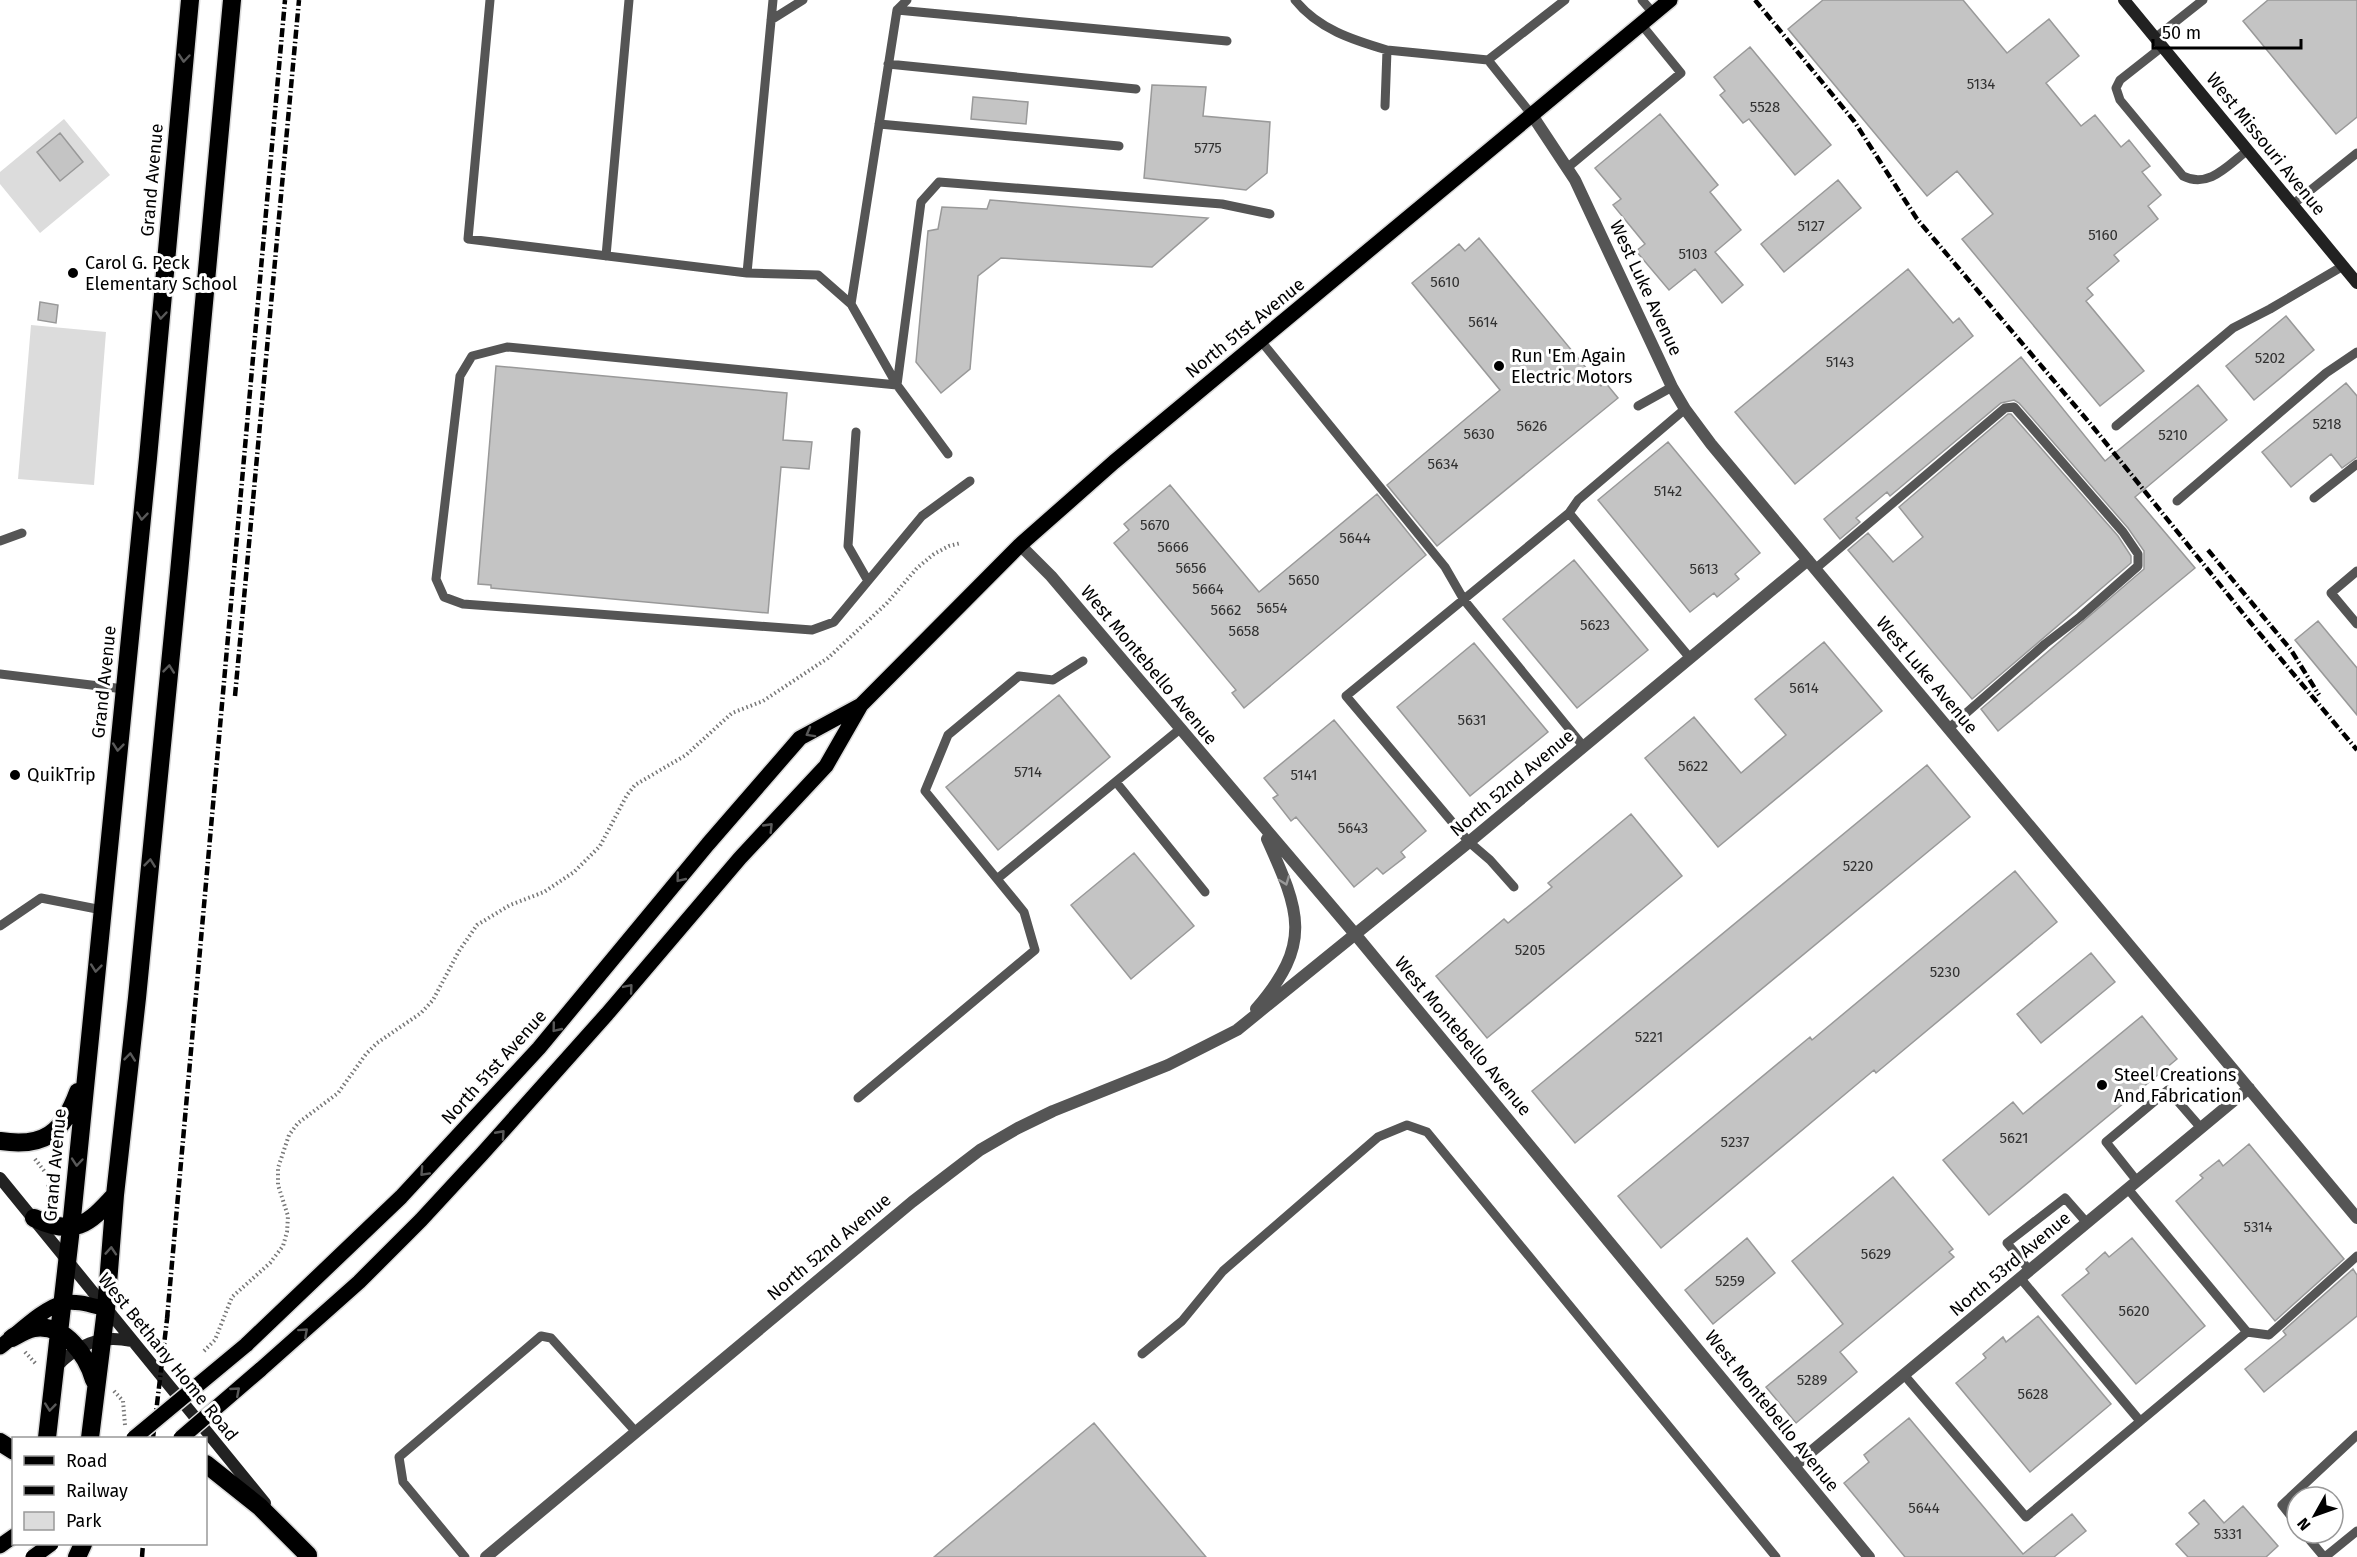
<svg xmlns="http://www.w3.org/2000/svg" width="2357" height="1557" font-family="'Fira Sans',sans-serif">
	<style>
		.green { fill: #dcdcdc }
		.building { fill: #c4c4c4; stroke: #999; stroke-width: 1.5 }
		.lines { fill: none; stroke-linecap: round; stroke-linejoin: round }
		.primary-casing { stroke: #dbdbdb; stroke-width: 18 }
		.highway-casing { stroke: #dbdbdb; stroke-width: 21 }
		.path { stroke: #777; stroke-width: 4; stroke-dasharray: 1.5 3; stroke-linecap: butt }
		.lane { stroke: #555; stroke-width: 9 }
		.street { stroke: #555; stroke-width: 12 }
		.secondary { stroke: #222; stroke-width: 12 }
		.primary { stroke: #000; stroke-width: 15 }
		.highway { stroke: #000; stroke-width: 18 }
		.rail { stroke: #000; stroke-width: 4.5; stroke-dasharray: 9 3 1.5 3; stroke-linecap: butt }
		.primary-bridge-casing { stroke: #dbdbdb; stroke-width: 18; stroke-linecap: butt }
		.primary-bridge { stroke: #000; stroke-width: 15 }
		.oneway { stroke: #595959 }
		.oneway2 { stroke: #999 }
		.poi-dot { fill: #000; stroke: #fff; stroke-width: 2 }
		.labels { text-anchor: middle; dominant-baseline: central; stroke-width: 6; stroke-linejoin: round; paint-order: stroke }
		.number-label { font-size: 15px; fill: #313131 }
		.street-label { font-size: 18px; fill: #000; stroke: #fff }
		.poi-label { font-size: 18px; fill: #000; stroke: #fff; text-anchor: start }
	</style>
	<rect width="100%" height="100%" fill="#fff"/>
	<path class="green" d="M64 119 110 175 40 233 0 184V172Z
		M31 325 106 332 94 485 18 479Z"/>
	<path class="building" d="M1823 0H1963L2007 53 2049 19 2079 56 2046 83 2081 126 2095 115 2121 147 2129 140 2150 166 2142 172 2161 195 2148 206 2158 219 2114 255 2119 261 2087 288 2093 295 2086 301 2144 371 2100 406 1962 239 1993 214 1957 171 1927 196 1788 29Z
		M2268 0H2357V117L2336 134 2243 21Z
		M1750 47 1831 145 1795 175 1749 119 1743 123 1720 95 1725 91 1714 77Z
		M1152 85 1206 87 1203 116 1270 122 1267 173 1246 190 1144 178Z
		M973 97 1028 102 1026 124 971 119Z
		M1660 114 1718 185 1710 192 1741 230 1715 252 1743 285 1722 303 1695 269 1669 290 1636 251 1645 244 1613 205 1621 199 1595 168Z
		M60 133 83 162 60 181 37 152Z
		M1838 180 1861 208 1784 272 1761 244Z
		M990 200 1208 218 1152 267 1001 258 978 276 970 369 941 393 916 362 928 231 938 229 942 207 987 209Z
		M1479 238 1601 386 1605 382 1618 398 1437 546 1387 485 1500 390 1412 283 1459 244 1465 251Z
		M1908 269 1953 323 1959 318 1973 336 1795 484 1735 412Z
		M40 302 58 305 56 323 38 320Z
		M2286 316 2314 350 2254 400 2226 366Z
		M2021 357 2105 461 2198 385 2227 420 2135 497 2195 568 1998 731 1981 709 2144 569V551L2128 528 2019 403 2014 400 2001 403 1890 496 1887 492 1856 518 1860 522 1840 539 1824 519Z
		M496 366 787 393 783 440 812 442 809 469 781 467 768 613 491 588V585L478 584Z
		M2346 383 2357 396V457L2342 468 2331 454 2291 487 2262 452Z
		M2008 414H2011L2118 536 2131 556V563L1972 699 1848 550 1868 533 1893 562 1923 537 1899 507Z
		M1668 442 1760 553 1735 574 1739 579 1717 597 1714 593 1690 612 1598 500Z
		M1170 485 1259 592 1377 494 1426 555 1244 708 1232 693 1236 690 1114 543 1129 530 1124 524Z
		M1574 560 1648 650 1577 708 1503 619Z
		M2318 621 2357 668V715L2295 640Z
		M1824 642 1882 711 1718 847 1645 758 1694 717 1741 773 1786 735 1755 699Z
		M1474 643 1548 732 1470 796 1397 707Z
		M1059 695 1110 757 998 850 946 787Z
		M1334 720 1426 831 1401 852 1405 857 1383 874 1377 868 1354 887 1296 817 1291 821 1273 798 1278 795 1264 778Z
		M1927 765 1970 817 1575 1143 1532 1091Z
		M1631 814 1682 876 1487 1038 1436 976 1504 919 1508 923 1552 887 1548 883Z
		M1134 853 1194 926 1131 979 1071 905Z
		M2015 871 2057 922 1876 1073 1874 1070 1661 1248 1618 1196 1810 1037 1812 1040Z
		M2091 953 2115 982 2041 1043 2017 1014Z
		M2142 1016 2177 1059 1989 1215 1943 1160 2013 1102 2023 1114Z
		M2249 1144 2344 1259 2275 1321 2176 1201 2203 1178 2200 1175 2219 1160 2223 1166Z
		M1893 1177 1953 1249 1949 1252 1954 1257 1840 1352 1857 1372 1796 1423 1766 1387 1843 1324 1792 1261Z
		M1747 1238 1775 1273 1713 1324 1685 1290Z
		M2132 1238 2205 1326 2136 1384 2062 1295 2089 1273 2086 1269 2105 1252 2109 1257Z
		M2353 1269 2357 1275V1316L2264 1392 2245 1369 2286 1335 2283 1331Z
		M2038 1316 2111 1404 2030 1472 1956 1383 1986 1358 1983 1354 2003 1337 2006 1342Z
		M1909 1418 2023 1554 2072 1514 2086 1531 2054 1557H1905L1844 1483 1869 1462 1864 1455Z
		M1094 1423 1206 1557H934Z
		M2204 1500 2224 1523 2243 1506 2278 1546 2266 1557H2188L2176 1544 2199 1524 2189 1513Z"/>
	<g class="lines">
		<defs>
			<path id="primary" d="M246 1345 401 1197 539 1048 708 844 800 738 861 705
				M0 1347C16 1335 44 1307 63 1303 77 1300 93 1306 106 1309
				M260 1370 359 1282 421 1220 482 1154 607 1014 740 858 826 766 861 705 1020 545 1114 462 1670 0
				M0 1546 14 1536"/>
			<path id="highway" d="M0 1141C44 1148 63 1133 78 1092
				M34 1218C74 1237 88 1225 115 1195
				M12 1338C19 1334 27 1329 34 1328 65 1323 87 1356 94 1380
				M47 1438 71 1228 148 458 190 0
				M90 1438 106 1309 115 1195 137 998 179 573 232 0
				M0 1442 14 1451
				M206 1464 260 1507 308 1555
				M77 1557 83 1544"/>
		</defs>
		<use href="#primary" class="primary-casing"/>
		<use href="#highway" class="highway-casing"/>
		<path class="path" d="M35 1159 55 1185
			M48 1187 51 1180
			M204 1351 215 1340 232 1297 270 1263 283 1246 287 1232 288 1216 278 1185V1168L289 1135 298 1123 338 1093 366 1054 377 1043 421 1013 433 1000 459 951 477 925 510 905 544 892 574 872 600 846 627 795 635 785 686 755 732 713 763 701 828 658 887 603 917 568 934 554 949 546 961 543
			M25 1352 36 1364
			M114 1391 123 1401 125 1425"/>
		<path class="lane" d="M490 0 468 239 747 273 773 0
			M1295 0C1318 29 1353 40 1387 50
			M1642 0 1654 14
			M897 10 907 0
			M771 20 803 0
			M2155 38 2203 0
			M2162 47 2120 80 2116 88 2120 100 2183 176C2209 189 2228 165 2248 150
			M1488 60 1565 0
			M888 64 1136 89
			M1385 106 1387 50 1488 60 1532 115
			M879 124 1119 146
			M1567 168 1681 73 1641 24
			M2292 205 2357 153
			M606 256 629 0
			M747 273 818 275 851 304
			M1261 341 1445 567 1464 600 1584 747
			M897 385 507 347 472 356 460 376 436 579 444 597 463 604 812 630 834 622 922 516 970 481
			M897 385 921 202 939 182 1222 204 1270 214
			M1638 406 1672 387
			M2116 426 2233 328 2270 309 2343 266
			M856 432 848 546 868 581
			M948 454 897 385 851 304 897 10 1227 41
			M2314 498 2357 464
			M2177 501 2326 373 2357 352
			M1569 513 1690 658
			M0 541 22 533
			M1815 569 2005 408 2014 407 2123 532 2138 554V566L2080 617 2045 644 1948 729
			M2357 571 2331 593 2357 624
			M0 674 124 689
			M1116 782 1205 892
			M997 879 925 791 948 735 1019 676 1053 680 1083 661
			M1514 887 1490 860 1469 842 1346 696 1569 513 1578 500 1685 409
			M0 926 41 898 102 910
			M858 1098 1035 950 1024 912 997 879 1180 729
			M2137 1181 2106 1142 2168 1090 2201 1128
			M2030 1271 2007 1243 2065 1198 2087 1223
			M2021 1279 2140 1421
			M2247 1332 2269 1335 2357 1256
			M1142 1354 1182 1321 1223 1271 1378 1137 1407 1125 1427 1132 1776 1557
			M1905 1376 2026 1517 2247 1332 2128 1189
			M2297 1524 2282 1505 2357 1435
			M2304 1533 2324 1557
			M465 1557 403 1482 399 1457 541 1336 551 1338 636 1432
			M2325 1557 2357 1531"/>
		<path class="street" d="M1532 115 1575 180 1672 387 1685 409 1711 444 2357 1218
			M1020 545 1051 576 1355 934 1869 1557
			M1256 1009C1313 943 1300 912 1267 839
			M1794 1466 2249 1088
			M486 1557 912 1202 980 1150 1018 1128 1053 1111 1168 1065 1237 1030 1469 842 1808 560"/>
		<path class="secondary" d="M2124 0 2357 283
			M0 1178 265 1503
			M55 1368C77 1345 100 1334 131 1341"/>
		<use href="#primary" class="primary"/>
		<use href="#highway" class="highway"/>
		<path class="rail" d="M1755 0 1854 121 1917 219 2093 427 2250 622 2357 750
			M2208 550 2291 650 2319 695
			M235 696 299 0
			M167 1319 285 0
			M153 1438 168 1311
			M142 1557 143 1544"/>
		<defs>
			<path id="primary-bridge" d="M134 1438 246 1345
				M181 1438 260 1370
				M33 1557 51 1544"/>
		</defs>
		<use href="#primary-bridge" class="primary-bridge-casing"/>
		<use href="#primary-bridge" class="primary-bridge"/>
	</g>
	<defs><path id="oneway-chevron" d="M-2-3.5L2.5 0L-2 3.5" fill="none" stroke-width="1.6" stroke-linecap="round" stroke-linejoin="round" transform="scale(1.5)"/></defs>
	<g class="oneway">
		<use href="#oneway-chevron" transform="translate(184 58) rotate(95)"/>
		<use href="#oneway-chevron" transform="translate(161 315) rotate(95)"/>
		<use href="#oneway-chevron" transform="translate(142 516) rotate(96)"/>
		<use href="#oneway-chevron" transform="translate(169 669) rotate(-84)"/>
		<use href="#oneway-chevron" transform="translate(810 733) rotate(151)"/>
		<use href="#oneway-chevron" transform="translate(118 747) rotate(96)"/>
		<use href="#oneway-chevron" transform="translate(769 827) rotate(-46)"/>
		<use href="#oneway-chevron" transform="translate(150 863) rotate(-84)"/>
		<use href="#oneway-chevron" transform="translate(680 878) rotate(129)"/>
		<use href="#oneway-chevron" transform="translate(96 968) rotate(96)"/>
		<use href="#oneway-chevron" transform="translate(629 988) rotate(-50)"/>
		<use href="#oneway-chevron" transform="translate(556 1028) rotate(129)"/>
		<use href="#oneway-chevron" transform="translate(130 1057) rotate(-84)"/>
		<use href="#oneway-chevron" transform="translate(501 1134) rotate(-48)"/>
		<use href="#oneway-chevron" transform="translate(77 1162) rotate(95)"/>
		<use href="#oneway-chevron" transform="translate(424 1172) rotate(133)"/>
		<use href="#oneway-chevron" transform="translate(111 1251) rotate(-86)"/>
		<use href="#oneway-chevron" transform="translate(304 1332) rotate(-42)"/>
		<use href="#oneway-chevron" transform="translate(236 1391) rotate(-41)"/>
		<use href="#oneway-chevron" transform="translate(50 1407) rotate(96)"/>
	</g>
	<use class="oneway2" href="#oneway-chevron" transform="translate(1285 881) rotate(69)"/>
	<g class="poi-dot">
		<circle cx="73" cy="273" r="6"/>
		<circle cx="1499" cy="366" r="6"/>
		<circle cx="15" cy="775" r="6"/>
		<circle cx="2102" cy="1085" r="6"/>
	</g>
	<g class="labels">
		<g class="number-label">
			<text x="1981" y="84">5134</text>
			<text x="1765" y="107">5528</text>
			<text x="1208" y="148">5775</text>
			<text x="1811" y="226">5127</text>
			<text x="2103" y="235">5160</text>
			<text x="1693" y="254">5103</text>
			<text x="1445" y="282">5610</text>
			<text x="1483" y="322">5614</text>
			<text x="2270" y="358">5202</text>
			<text x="1840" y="362">5143</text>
			<text x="2327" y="424">5218</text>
			<text x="1532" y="426">5626</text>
			<text x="1479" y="434">5630</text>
			<text x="2173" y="435">5210</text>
			<text x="1443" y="464">5634</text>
			<text x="1668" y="491">5142</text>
			<text x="1155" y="525">5670</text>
			<text x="1355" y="538">5644</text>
			<text x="1173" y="547">5666</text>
			<text x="1191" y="568">5656</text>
			<text x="1704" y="569">5613</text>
			<text x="1304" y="580">5650</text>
			<text x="1208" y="589">5664</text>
			<text x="1272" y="608">5654</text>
			<text x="1226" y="610">5662</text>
			<text x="1595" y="625">5623</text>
			<text x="1244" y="631">5658</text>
			<text x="1804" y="688">5614</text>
			<text x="1472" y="720">5631</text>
			<text x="1693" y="766">5622</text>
			<text x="1028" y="772">5714</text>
			<text x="1304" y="775">5141</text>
			<text x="1353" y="828">5643</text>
			<text x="1858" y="866">5220</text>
			<text x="1530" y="950">5205</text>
			<text x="1945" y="972">5230</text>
			<text x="1649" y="1037">5221</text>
			<text x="2014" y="1138">5621</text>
			<text x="1735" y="1142">5237</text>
			<text x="2258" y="1227">5314</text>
			<text x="1876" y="1254">5629</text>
			<text x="1730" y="1281">5259</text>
			<text x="2134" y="1311">5620</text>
			<text x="1812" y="1380">5289</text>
			<text x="2033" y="1394">5628</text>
			<text x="1924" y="1508">5644</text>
			<text x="2228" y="1534">5331</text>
		</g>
		<g class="street-label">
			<text transform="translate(2266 144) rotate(51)">West Missouri Avenue</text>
			<text transform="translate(152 180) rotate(-85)">Grand Avenue</text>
			<text transform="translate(1646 288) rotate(65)">West Luke Avenue</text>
			<text transform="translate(1245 328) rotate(-39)">North 51st Avenue</text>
			<text transform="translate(1149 665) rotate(50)">West Montebello Avenue</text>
			<text transform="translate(1927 675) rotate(50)">West Luke Avenue</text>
			<text transform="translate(104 682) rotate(-84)">Grand Avenue</text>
			<text transform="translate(1512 783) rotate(-40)">North 52nd Avenue</text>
			<text transform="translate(1463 1036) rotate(50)">West Montebello Avenue</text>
			<text transform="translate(494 1067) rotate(-48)">North 51st Avenue</text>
			<text transform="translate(55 1165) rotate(-85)">Grand Avenue</text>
			<text transform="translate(829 1247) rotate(-40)">North 52nd Avenue</text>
			<text transform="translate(2010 1264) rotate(-40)">North 53rd Avenue</text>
			<text transform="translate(168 1357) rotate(51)">West Bethany Home Road</text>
			<text transform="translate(1772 1411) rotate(51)">West Montebello Avenue</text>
		</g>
		<g class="poi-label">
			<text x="85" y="263">Carol G. Peck<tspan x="85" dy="21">Elementary School</tspan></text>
			<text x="1511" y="356">Run 'Em Again<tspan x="1511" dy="21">Electric Motors</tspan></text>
			<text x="27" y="775">QuikTrip</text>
			<text x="2114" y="1075">Steel Creations<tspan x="2114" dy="21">And Fabrication</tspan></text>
		</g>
	</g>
	<rect x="12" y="1437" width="195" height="108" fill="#ffffff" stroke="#999999" stroke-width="1.5"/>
	<rect x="24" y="1456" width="30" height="9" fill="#000000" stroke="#999999" stroke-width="1.5"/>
	<text x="66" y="1467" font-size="18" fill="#000000">Road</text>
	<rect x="24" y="1486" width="30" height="9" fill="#000000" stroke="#999999" stroke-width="1.5"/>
	<text x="66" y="1497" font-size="18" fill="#000000">Railway</text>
	<rect x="24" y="1512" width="30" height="18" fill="#dcdcdc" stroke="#999999" stroke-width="1.5"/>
	<text x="66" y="1527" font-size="18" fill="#000000">Park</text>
	<g transform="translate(2315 1515) rotate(230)"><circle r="28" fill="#ffffff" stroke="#999999" stroke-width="1.5"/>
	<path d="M0-4.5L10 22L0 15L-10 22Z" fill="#000000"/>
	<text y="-9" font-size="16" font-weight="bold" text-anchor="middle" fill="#000000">N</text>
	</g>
	<path d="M2153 39v9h148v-9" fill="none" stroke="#000000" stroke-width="3"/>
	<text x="2162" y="39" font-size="18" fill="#000000" stroke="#ffffff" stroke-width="4.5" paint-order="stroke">50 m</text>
</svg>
